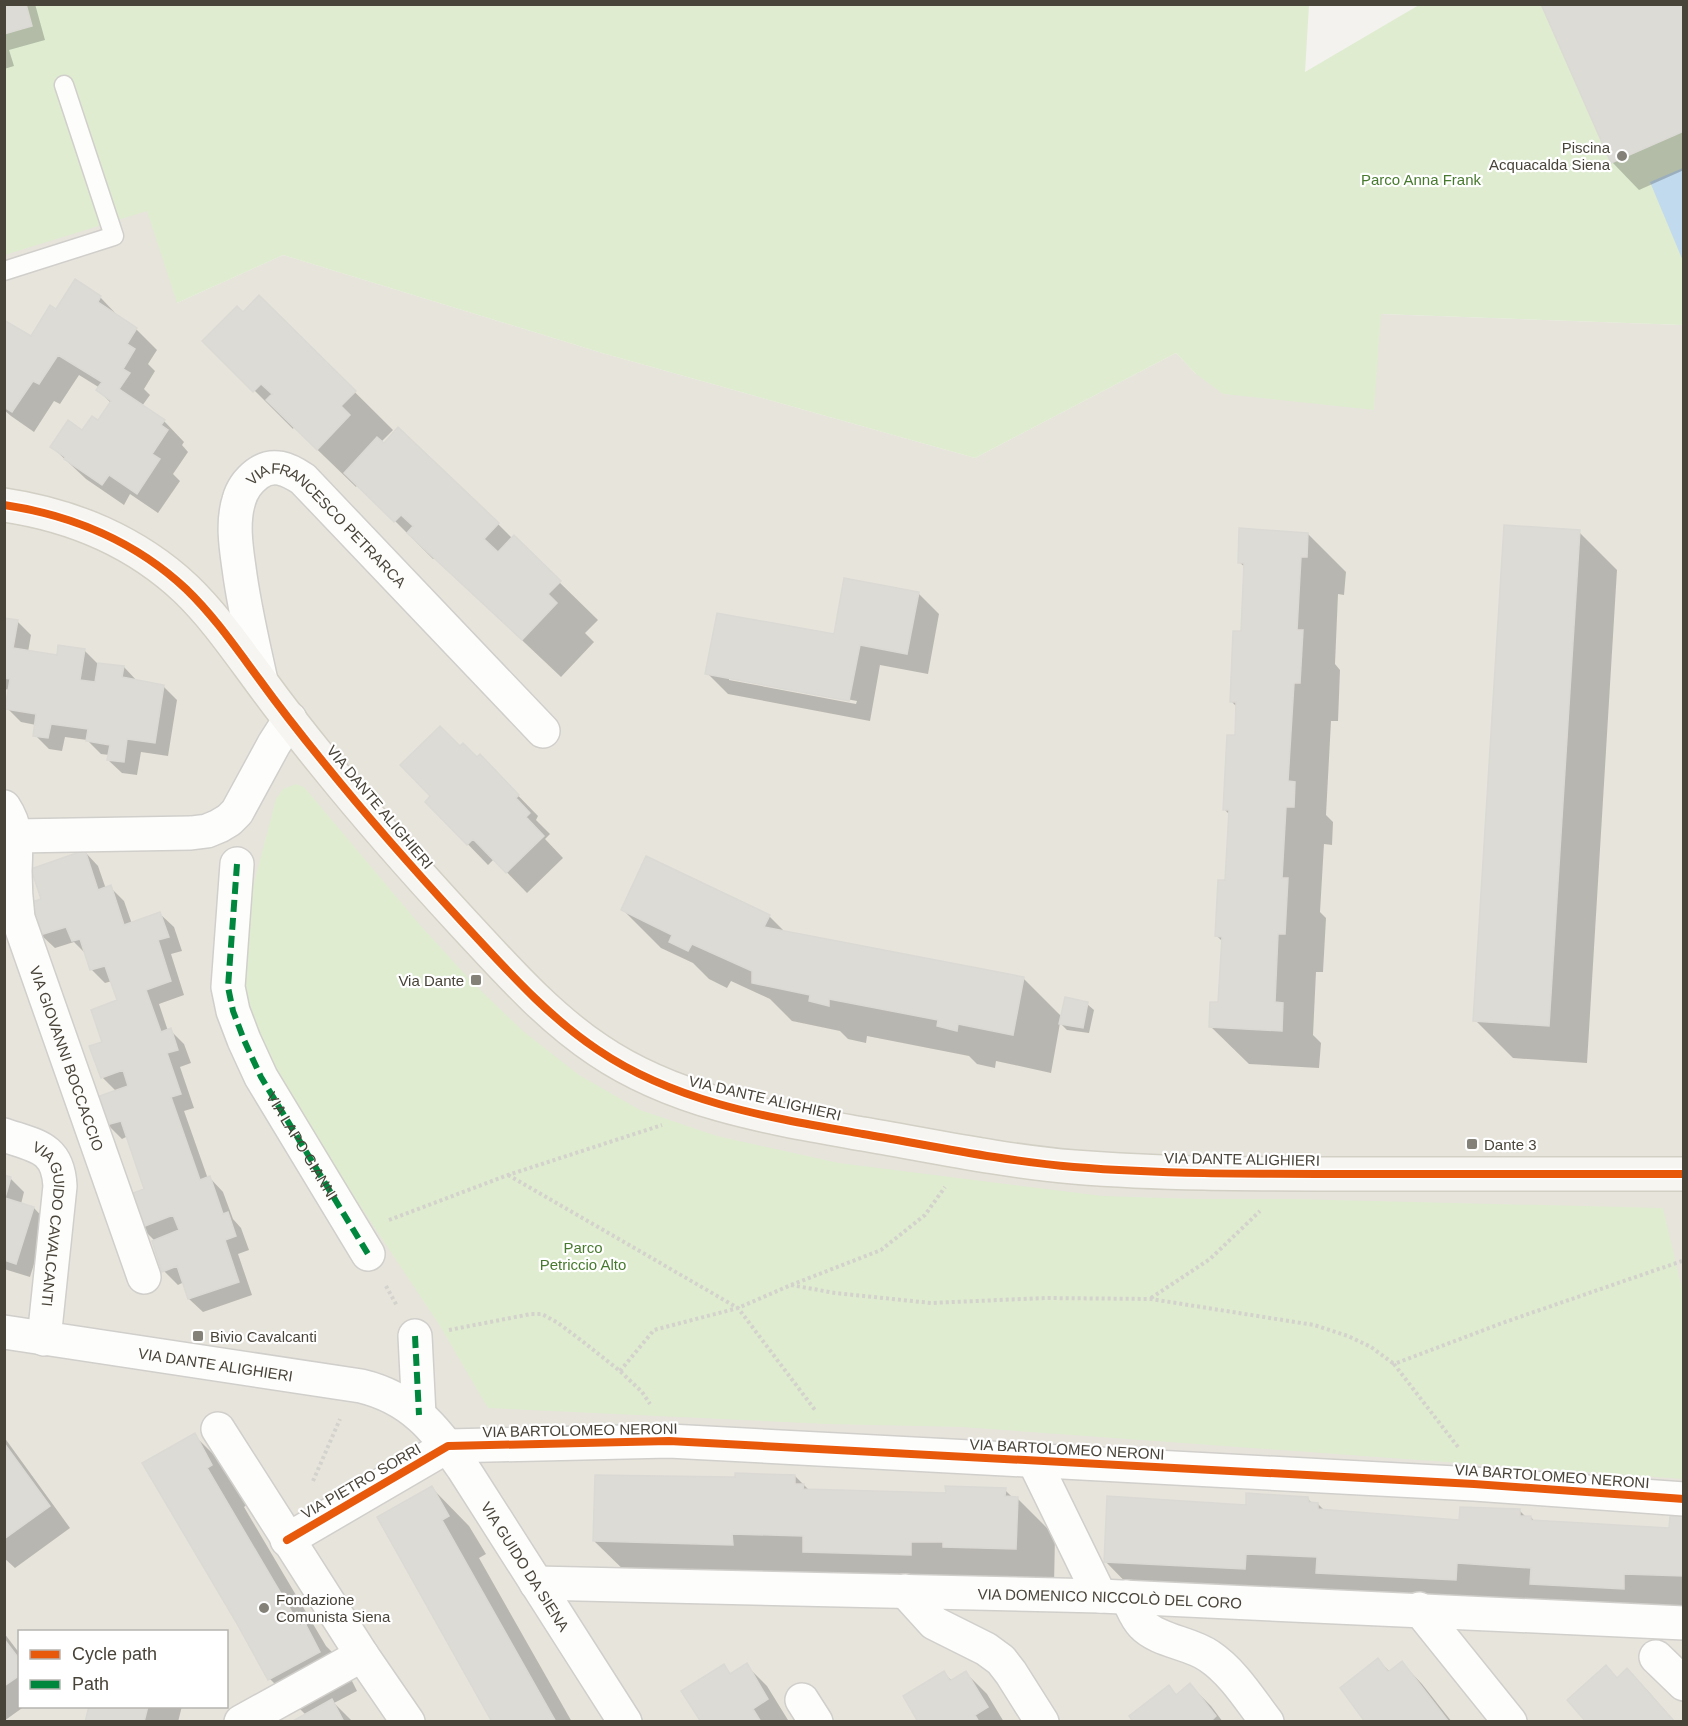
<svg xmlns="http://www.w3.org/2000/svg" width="1688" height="1726" font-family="Arial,sans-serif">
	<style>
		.residential { fill: #e7e4dc; fill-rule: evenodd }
		.green { fill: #dfecd0 }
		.water { fill: #c1daee }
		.shadow { fill: #0003; fill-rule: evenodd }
		.building { fill: #dcdbd6; stroke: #dbd9d4; stroke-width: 1.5 }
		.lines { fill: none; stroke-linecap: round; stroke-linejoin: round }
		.lane-casing { stroke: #d1cfcb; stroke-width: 21 }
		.street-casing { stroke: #d1cfcb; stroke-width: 36 }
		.secondary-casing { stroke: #d2cfc5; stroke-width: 36 }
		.path { stroke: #d3d2cc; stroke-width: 4; stroke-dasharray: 3 3; stroke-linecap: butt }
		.lane { stroke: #fdfdfc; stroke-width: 18 }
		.street { stroke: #fdfdfc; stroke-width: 33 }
		.secondary { stroke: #f7f5f1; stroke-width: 33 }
		.quiet { stroke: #00873e; stroke-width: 6; stroke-dasharray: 12 6; stroke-linecap: butt }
		.cycleway-casing { stroke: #fff; stroke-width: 11 }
		.cycleway { stroke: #e8590c; stroke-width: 8 }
		.poi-dot { fill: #848178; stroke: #fff; stroke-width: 2 }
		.labels { text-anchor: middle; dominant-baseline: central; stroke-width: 4.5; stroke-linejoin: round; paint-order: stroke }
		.poi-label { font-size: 15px; fill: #494439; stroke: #fff; text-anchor: start }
		.park-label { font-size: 15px; fill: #477a2e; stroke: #fff }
		.street-label { font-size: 15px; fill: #494439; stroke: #fff }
	</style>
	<rect width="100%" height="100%" fill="#f3f2ee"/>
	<path class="residential" d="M5 5H186L177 303 283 255 602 353 975 458 1176 353 1196 374 1380 314 1683 325V1721L5 1722ZM20 1632H226V1706H20Z"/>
	<path class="green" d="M4 5H1309L1305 72 1419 5H1683V325L1381 314 1374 410 1223 394 1196 374 1176 353 975 458 602 353 283 255 177 303 147 211 5 255Z
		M296 784 304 787 420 925 473 983 523 1031 579 1075 640 1110 717 1136 839 1163 1103 1196 1197 1199H1293L1663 1208 1683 1293V1479L961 1427 826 1424 488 1408 440 1326 359 1204 265 1055 253 1026 244 986 250 899 276 799 283 789Z"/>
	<path class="water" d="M1683 168V261L1650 182Z"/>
	<path class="shadow" d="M4 4H35L45 40 9 50 14 66 4 69Z
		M1684 4V170L1639 190 1612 162Z
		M75 281 100 297 121 319 136 329 157 350 148 364 155 371 144 389 150 395 142 406 164 421 184 442 182 445 188 452 173 474 180 481 158 513 130 494 124 505 86 479 52 447 99 422 111 403 98 390 100 388 79 375 60 404 54 401 34 432 11 416 4 410V322L31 338 57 312Z
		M259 297 393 430 381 442 498 524 513 539 514 538 598 620 585 633 594 642 561 677 435 558 433 559 358 484 356 487 294 427 293 429 205 341 243 314Z
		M1579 532 1617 570 1587 1063 1513 1058 1475 1020Z
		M1308 534 1346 572 1344 595 1338 594 1335 664 1340 670 1338 721H1331L1326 815 1333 822 1332 845 1324 844 1320 912 1326 918 1323 972H1316L1313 1035 1321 1043 1319 1068 1249 1064 1210 1026 1220 1004 1223 942 1217 936 1227 882 1231 816 1224 809 1237 737 1238 708 1231 701 1242 632 1246 568 1239 562Z
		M845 580 919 594 939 614 928 674 880 665 870 721 728 694 707 673 835 635ZM729 677 857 701 856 704 729 680Z
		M4 620 17 621 31 635 28 652 58 657 84 650 98 664 124 667 138 682 163 686 177 700 168 756 141 752 137 775 122 773 108 760 109 755 101 754 87 740 65 737 62 751 49 749 35 735 36 725 21 722 7 708 10 690 4 689Z
		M460 748 500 777 538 816 536 820 550 834 545 839 563 858 527 893 494 859 488 865 427 802Z
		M85 852 98 866 106 889 110 887 124 901 132 924 160 914 174 927 182 951 171 954 184 995 159 1004 168 1031 170 1030 184 1044 191 1063 180 1067 194 1108 184 1111 208 1179 210 1178 223 1192 233 1219 241 1228 249 1250 238 1254 252 1295 203 1312 189 1299 184 1282 178 1285 164 1271 155 1241 141 1227 146 1190 128 1136 122 1139 108 1125 117 1092 102 1077 104 1043 119 1001 112 981 105 983 92 970 86 954 74 942 55 948 41 935 43 900Z
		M623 910 769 916 785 932 1023 978 1062 1017 1087 1004 1094 1010 1089 1033 1067 1030 1060 1023 1051 1073 996 1061 995 1068 977 1064 969 1056 867 1036 866 1043 848 1039 840 1031 792 1021 770 999 731 981 727 988 709 979 693 963 661 948Z
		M4 1177 11 1179 24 1192 21 1204 34 1208 47 1222 30 1277 4 1269Z
		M194 1435 232 1473 249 1503 244 1507 326 1646 343 1663 357 1691 334 1703 353 1722H294L306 1715 270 1679Z
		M4 1437 70 1528 15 1568 4 1558Z
		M795 1476 809 1490 947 1494 1005 1490 1013 1498H1017L1055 1536 1054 1586 827 1573 770 1572V1583L633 1579 594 1541 736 1479Z
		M431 1487 469 1526 486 1554 479 1558 572 1722H494Z
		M1308 1499 1313 1504H1318L1325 1511 1461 1522 1519 1510 1526 1517H1531L1535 1522 1671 1530 1684 1518V1612L1143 1600 1105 1561 1248 1506Z
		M4 1633 20 1654V1706H25L4 1721Z
		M1378 1660 1390 1672 1402 1663 1422 1684 1452 1722H1367Z
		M746 1665 767 1686 788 1720 703 1722 723 1666 732 1675Z
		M1627 1670 1648 1691 1675 1722H1588L1618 1679Z
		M944 1673 952 1681 966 1673 987 1694 1004 1722H920Z
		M1190 1685 1211 1706 1223 1722H1135L1169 1687 1177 1696Z
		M91 1706H182L178 1722H86Z"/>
	<path class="building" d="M4 4H26L32 26 4 34Z
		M1541 4H1684V131L1611 163Z
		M75 279 101 296 98 302 137 328 127 344 135 349 123 369 130 373 119 389 165 420 161 425 168 430 152 454 160 459 137 494 109 475 102 485 64 459 65 457 50 447 68 420 82 430 92 416 98 420 111 401 96 390 102 382 58 355 39 384 33 381 12 412 4 407V320L31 336 50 305 56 309Z
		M259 295 356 391 341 406 350 415 317 450 266 400 272 394 261 384 253 392 202 341 237 306 243 312Z
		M398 427 499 523 484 539 498 552 514 535 561 581 548 594 557 603 522 640 407 533 413 526 401 515 394 522 344 473 377 437 384 443Z
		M1504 525 1580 530 1549 1026 1473 1021Z
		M1239 528 1308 533 1307 557H1301L1297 630H1303L1300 683H1294L1288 781 1295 782 1294 807H1286L1282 878H1288L1285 934H1278L1275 1002 1283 1003 1282 1031 1209 1027 1210 1002H1218L1222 937 1215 936 1218 880H1225L1229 810H1223L1227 735H1235L1236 702H1230L1233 631H1241L1244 563H1238Z
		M844 578 919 592 907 654 860 645 849 701 705 674 717 613 834 634Z
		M4 618 18 620 13 648 57 655 58 645 85 649 80 680 95 682 98 663 124 666 122 677 164 685 155 743 127 739 124 762 107 760 110 745 86 741 88 729 51 724 48 738 33 736 36 714 5 709 10 679 4 678Z
		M440 726 460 746 463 743 477 757 480 754 519 795 516 798 530 813 526 817 544 836 506 873 473 839 467 845 425 802 430 796 400 765Z
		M85 850 98 890 111 885 124 925 160 912 169 937 158 940 171 981 146 990 161 1032 171 1028 178 1050 167 1053 181 1094 171 1097 200 1180 210 1176 223 1214 228 1212 236 1236 225 1240 239 1282 188 1299 177 1266 162 1272 152 1241 179 1230 173 1215 140 1228 128 1195 144 1189 121 1121 106 1125 97 1097 128 1086 123 1070 101 1078 89 1046 102 1042 91 1010 117 1000 105 966 90 970 80 939 72 941 66 927 40 935 29 903 41 899 31 869Z
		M646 856 770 915 764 927 1024 977 1013 1035 958 1024 957 1031 937 1026 938 1020 829 999V1006L809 1001 810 995 752 983V971L692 944 688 951 669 942 672 935 621 910Z
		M1065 997 1088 1002 1083 1028 1059 1024Z
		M4 1175 11 1177 5 1198 34 1207 16 1264 4 1260Z
		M195 1433 212 1465 207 1468 300 1626 305 1623 320 1652 268 1680 236 1622 142 1463Z
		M4 1443 50 1506 4 1539Z
		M735 1473 795 1475V1484H804L803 1489 946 1493 945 1486 1006 1488 1005 1496 1018 1497 1016 1549 943 1547V1542H911V1555L803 1552V1536L732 1534 733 1545 593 1541 595 1475 735 1477Z
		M432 1486 449 1516 442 1520 556 1722H492L377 1517Z
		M1246 1493 1308 1497 1309 1502 1318 1503V1509L1459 1520 1460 1507 1520 1509V1516H1531V1520L1669 1528 1670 1516H1684V1576L1624 1574V1589L1530 1584 1531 1568 1457 1563 1456 1580 1316 1573 1317 1557 1246 1554 1245 1569 1104 1562 1107 1496 1246 1505Z
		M4 1639 20 1660V1675L4 1686Z
		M1378 1658 1388 1672 1402 1661 1449 1722H1365L1340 1688Z
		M747 1663 768 1699 753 1709 761 1722H701L681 1691 724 1664 730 1674Z
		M1606 1665 1617 1678 1627 1668 1675 1722H1586L1567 1700Z
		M944 1671 950 1681 966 1671 988 1707 975 1715 979 1722H918L903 1696Z
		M1190 1683 1216 1716 1210 1722H1133L1129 1716 1169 1685 1176 1695Z
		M332 1699 344 1722H291Z
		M89 1706H148L144 1722H85Z"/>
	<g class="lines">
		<defs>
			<path id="lane" d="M4 271 114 236 64 85"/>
			<g id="street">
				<path id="s1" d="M261 681C253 644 244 607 239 568 236 547 232 522 239 500 242 489 248 481 257 474 273 462 288 469 303 479L543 731"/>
				<path id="s2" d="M4 807C18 828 16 847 15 871 15 887 16 902 18 918L144 1277"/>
				<path d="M16 836 191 833 207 831 219 826 229 820 237 812 274 744 290 719"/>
				<path d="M237 864 228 987 233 1011 244 1040 261 1077 368 1254"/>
				<path id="s3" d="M4 1135C36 1146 58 1147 60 1186L44 1339"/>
				<path id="s4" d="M4 1332 361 1386C411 1398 435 1428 463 1468L625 1722"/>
				<path d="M415 1336 419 1415"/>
				<path d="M218 1429 362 1655 408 1722"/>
				<path d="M1034 1461 1100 1596"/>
				<path d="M287 1540 448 1446 669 1441 1474 1484 1684 1499"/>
				<path id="s5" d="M536 1583 1100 1596 1684 1623"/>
				<path d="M905 1591 934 1623 986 1649 1001 1660 1011 1673 1042 1722"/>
				<path d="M1127 1597C1132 1606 1135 1617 1143 1625 1158 1641 1191 1643 1209 1656 1233 1672 1250 1700 1267 1722"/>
				<path d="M1419 1609 1510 1722"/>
				<path d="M1656 1657 1684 1684"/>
				<path d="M802 1700 816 1722"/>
				<path d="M241 1722 362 1655"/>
			</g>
			<path id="secondary" d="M4 505C72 515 136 542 186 589 214 616 236 648 259 679 280 708 302 736 324 763 369 819 416 872 464 924 506 969 547 1016 598 1050 676 1103 772 1118 863 1134 933 1146 1003 1161 1074 1167 1160 1174 1248 1174 1335 1174 1451 1175 1567 1174 1684 1174"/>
		</defs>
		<use href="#lane" class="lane-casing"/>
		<use href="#street" class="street-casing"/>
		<use href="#secondary" class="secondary-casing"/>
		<path class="path" d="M508 1175 738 1308 815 1410
			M389 1220 508 1175 662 1125
			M791 1285 835 1293 931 1303 1045 1298 1151 1299 1314 1325 1348 1336 1371 1347 1394 1364
			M386 1286 397 1306
			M1151 1298 1210 1259 1260 1211
			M449 1330 531 1314H542L558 1323 582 1341 620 1371 642 1392 650 1404
			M620 1371 654 1330 738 1308 791 1285 881 1250 925 1215 945 1187
			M1458 1447 1394 1364 1505 1322 1682 1261
			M313 1481 340 1419"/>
		<use href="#lane" class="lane"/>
		<use href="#street" class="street"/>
		<use href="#secondary" class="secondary"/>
		<g class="quiet">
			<path id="s6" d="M237 864 228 987 233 1011 244 1040 261 1077 368 1254"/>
			<path d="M415 1336 419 1415"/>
		</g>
		<defs>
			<path id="cycleway" d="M4 505C72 515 136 542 186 589 214 616 236 648 259 679 280 708 302 736 324 763 369 819 416 872 464 924 506 969 547 1016 598 1050 676 1103 772 1118 863 1134 933 1146 1003 1161 1074 1167 1160 1174 1248 1174 1335 1174 1451 1175 1567 1174 1684 1174
				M287 1540 448 1446 669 1441 1474 1484 1684 1499"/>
		</defs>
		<use href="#cycleway" class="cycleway-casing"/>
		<use href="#cycleway" class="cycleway"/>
	</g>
	<g class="poi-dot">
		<circle cx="1622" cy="156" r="6"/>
		<rect x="470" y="974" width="12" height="12" rx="3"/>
		<rect x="1466" y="1138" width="12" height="12" rx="3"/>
		<rect x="192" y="1330" width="12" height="12" rx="3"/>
		<circle cx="264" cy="1608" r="6"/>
	</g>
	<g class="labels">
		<g class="poi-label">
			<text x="1610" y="147" text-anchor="end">Piscina<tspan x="1610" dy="17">Acquacalda Siena</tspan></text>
			<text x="464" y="980" text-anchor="end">Via Dante</text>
			<text x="1484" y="1144">Dante 3</text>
			<text x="210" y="1336">Bivio Cavalcanti</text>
			<text x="276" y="1599">Fondazione<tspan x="276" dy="17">Comunista Siena</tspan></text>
		</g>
		<g class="park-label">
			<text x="1421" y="179">Parco Anna Frank</text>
			<text x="583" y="1247">Parco<tspan x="583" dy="17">Petriccio Alto</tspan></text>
		</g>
		<g class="street-label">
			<text stroke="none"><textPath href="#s1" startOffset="308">VIA FRANCESCO PETRARCA</textPath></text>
			<text transform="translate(380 807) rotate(50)">VIA DANTE ALIGHIERI</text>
			<text stroke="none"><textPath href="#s2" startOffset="262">VIA GIOVANNI BOCCACCIO</textPath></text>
			<text transform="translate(765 1098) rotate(13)">VIA DANTE ALIGHIERI</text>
			<text stroke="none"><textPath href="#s6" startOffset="300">VIA LAPO GIANNI</textPath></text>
			<text transform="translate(1242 1159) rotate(1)">VIA DANTE ALIGHIERI</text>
			<text stroke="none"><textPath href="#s3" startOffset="118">VIA GUIDO CAVALCANTI</textPath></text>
			<text stroke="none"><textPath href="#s4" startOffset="214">VIA DANTE ALIGHIERI</textPath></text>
			<text transform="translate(580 1430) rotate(-1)">VIA BARTOLOMEO NERONI</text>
			<text transform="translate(1067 1449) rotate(3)">VIA BARTOLOMEO NERONI</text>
			<text transform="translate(1552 1476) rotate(4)">VIA BARTOLOMEO NERONI</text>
			<text transform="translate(361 1481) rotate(-30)">VIA PIETRO SORRI</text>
			<text stroke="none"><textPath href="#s4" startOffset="612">VIA GUIDO DA SIENA</textPath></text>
			<text stroke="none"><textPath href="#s5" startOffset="574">VIA DOMENICO NICCOLÒ DEL CORO</textPath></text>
		</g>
	</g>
	<rect width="1688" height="1726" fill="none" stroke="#494439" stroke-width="12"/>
	<rect x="18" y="1630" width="210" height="78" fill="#ffffff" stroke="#b6b4b0" stroke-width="1.5"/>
	<rect x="30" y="1650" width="30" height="9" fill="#e8590c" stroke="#b6b4b0" stroke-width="1.5"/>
	<text x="72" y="1660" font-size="18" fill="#494439">Cycle path</text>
	<rect x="30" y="1680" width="30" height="9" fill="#00873e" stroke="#b6b4b0" stroke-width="1.5"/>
	<text x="72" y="1690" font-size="18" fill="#494439">Path</text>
</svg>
